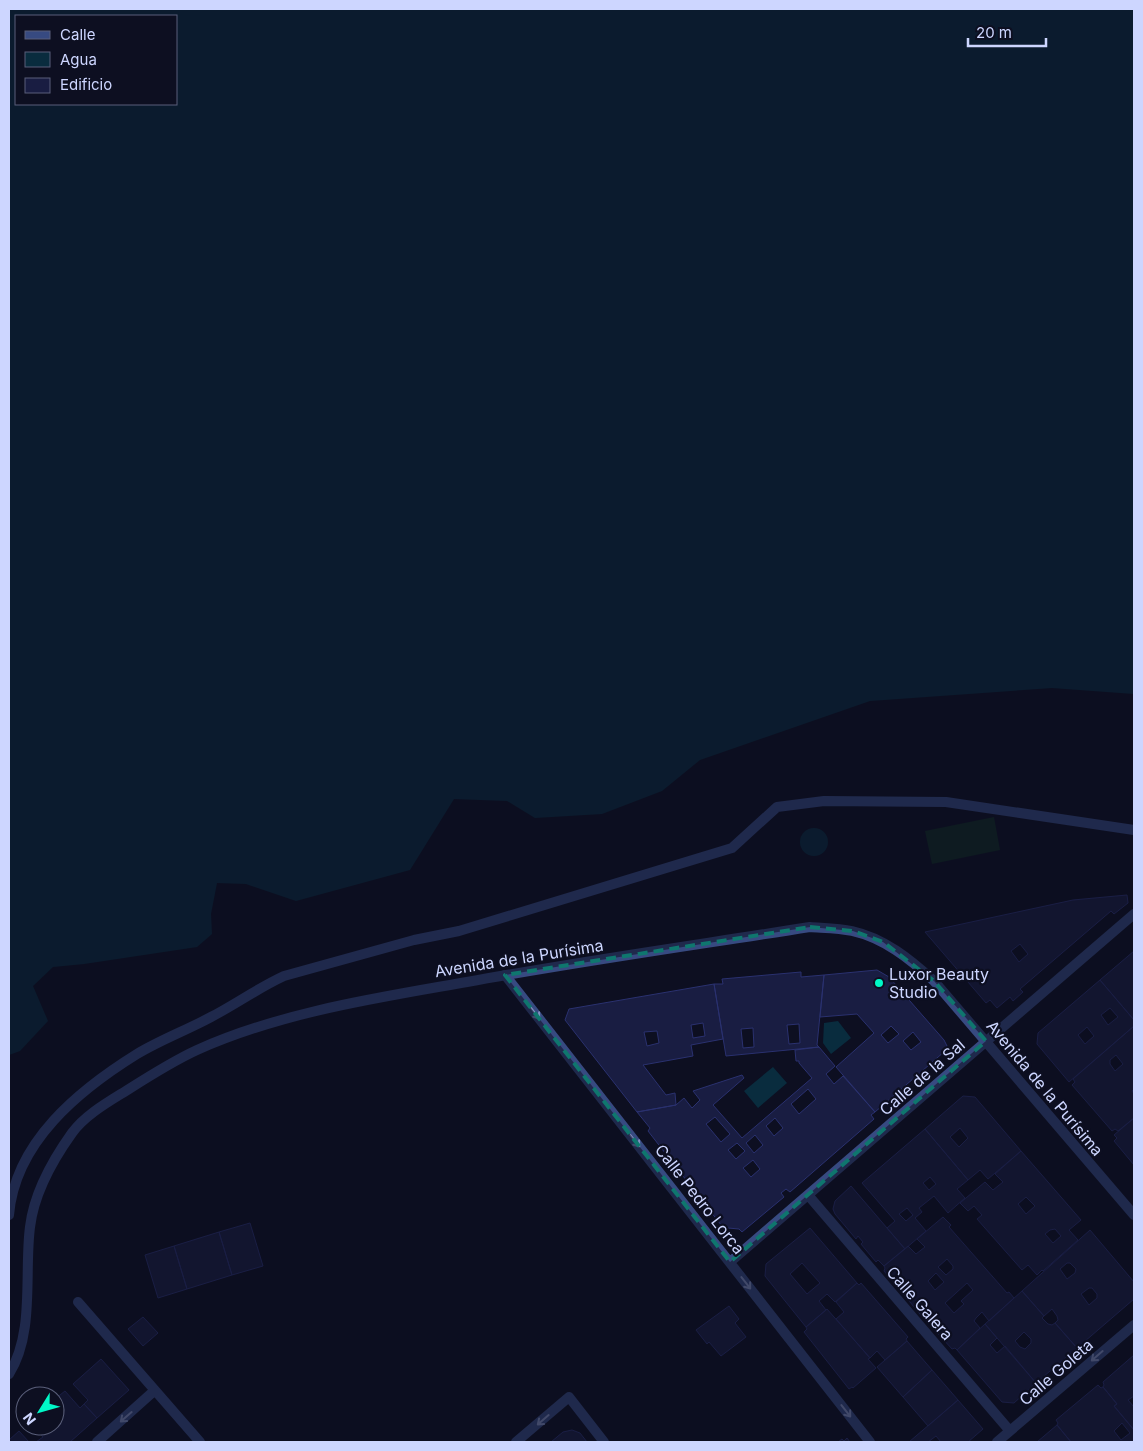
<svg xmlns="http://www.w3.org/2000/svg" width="1143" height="1451" font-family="Inter,sans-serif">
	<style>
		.green { fill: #102b22 }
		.water { fill: #092c3e; fill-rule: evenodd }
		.building { fill: #191d42; stroke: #2a316f; fill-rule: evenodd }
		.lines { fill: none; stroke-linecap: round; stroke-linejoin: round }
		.pedestrian { stroke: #374a81; stroke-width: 10 }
		.minor { stroke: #374a81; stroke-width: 10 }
		.tertiary { stroke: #374a81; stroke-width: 10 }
		.oneway { stroke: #8290c0 }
		.marked { fill: none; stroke: #0f766e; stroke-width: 4; stroke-dasharray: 10 6; stroke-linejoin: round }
		.poi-dot { fill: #00f8c7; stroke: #0d0f21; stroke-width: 2 }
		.labels { text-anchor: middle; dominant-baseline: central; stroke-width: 4.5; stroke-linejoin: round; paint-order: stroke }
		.street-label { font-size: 16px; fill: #cdd6ff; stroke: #0d0f21 }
		.poi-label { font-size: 16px; fill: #cdd6ff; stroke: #0d0f21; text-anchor: start }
	</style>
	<rect width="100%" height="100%" fill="#0d0f21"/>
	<path class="green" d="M994 817 1000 850 932 864 925 831Z"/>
	<path class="water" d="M9 9H1134V694L1052 688 870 701 700 760 662 791 602 814 535 818 507 801 454 799 410 870 296 901 246 884 217 883 211 914 212 934 197 947 84 964 53 967 33 986 48 1021 20 1051 9 1055ZM16 16H176V104H16Z
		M800 842a14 14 0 1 1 28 0a14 14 0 1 1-28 0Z
		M838 1021 851 1038 831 1054 823 1043 824 1023Z
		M773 1067 787 1083 758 1108 744 1091Z"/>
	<path class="building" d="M1127 895 1128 903 1114 914 1111 911 1020 989 1023 992 1013 1001 1010 997 997 1008 990 1000 986 1003 925 932 1073 900ZM1020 944 1028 954 1019 962 1011 951Z
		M1134 951V1020L1100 980Z
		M877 970 889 977 944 1040 947 1046 945 1051 875 1112 836 1067 874 1033 857 1014 820 1017 824 975ZM891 1026 899 1034 888 1043 881 1035ZM913 1032 921 1042 911 1050 903 1041Z
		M801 972V977L824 975 817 1045 819 1047 726 1056 714 984H723L722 979ZM799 1024 800 1043 789 1044 787 1025ZM753 1028 754 1047 743 1048 741 1029Z
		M1100 980 1134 1020V1026L1069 1082 1037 1044 1038 1033ZM1110 1008 1118 1017 1108 1025 1101 1015ZM1087 1027 1094 1036 1085 1044 1078 1035Z
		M714 984 723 1039 691 1045 693 1056 643 1065 666 1095 675 1093 676 1105 637 1112 565 1020 569 1009ZM703 1023 705 1036 693 1038 691 1025ZM657 1031 659 1043 647 1046 644 1032Z
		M1134 1026V1089L1132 1091 1134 1094V1118L1118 1131 1115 1129 1112 1131 1072 1085 1075 1082 1073 1079ZM1116 1055 1123 1064 1115 1071 1110 1064V1060Z
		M819 1047 835 1066 826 1074 834 1084 843 1076 875 1112 871 1115 874 1119 790 1192 786 1189 781 1193 784 1197 742 1232 739 1229 728 1228 725 1230 648 1131 650 1128 637 1112 676 1105 684 1098 692 1108 700 1100 693 1091 742 1075 744 1078 713 1105 742 1138 812 1078 799 1063V1061H796L795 1050ZM808 1089 816 1099 799 1114 791 1104ZM715 1117 730 1134 721 1142 706 1124ZM775 1118 783 1128 774 1136 766 1126ZM755 1135 763 1145 754 1153 746 1143ZM737 1143 745 1151 736 1159 728 1150ZM753 1160 760 1169 751 1177 743 1168Z
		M963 1096 975 1097 1021 1151 988 1179 980 1170 968 1180 925 1129ZM960 1128 968 1138 959 1147 950 1137Z
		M1134 1118V1165L1114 1141 1117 1138 1114 1135Z
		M925 1129 968 1180 957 1189 965 1198 948 1213 934 1196 919 1208 922 1212 915 1218 926 1231 905 1249 887 1228 895 1221 862 1183ZM930 1177 936 1184 929 1190 923 1183ZM907 1208 913 1215 906 1221 899 1214Z
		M1021 1151 1081 1220 1069 1230 1078 1240 1043 1271 1042 1270 1037 1275 1028 1265 1022 1270 977 1219 982 1215 974 1206 968 1211 960 1203 985 1182 993 1190 1003 1182 995 1174ZM1026 1197 1035 1206 1026 1214 1018 1204ZM1055 1229 1061 1236 1053 1243 1045 1234 1050 1230Z
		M851 1186 905 1249 884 1266 878 1260 876 1262 861 1244 863 1242 858 1236 856 1239 835 1214 833 1209 835 1201Z
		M943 1217 951 1225 949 1227 1007 1293 1009 1292 1014 1298 989 1321 982 1312 976 1318 974 1321 980 1328 957 1350 955 1348 952 1349 932 1327 935 1325 928 1318 925 1320 884 1271 885 1268 884 1266 908 1246 916 1254 925 1247 917 1239ZM947 1259 953 1266V1269L946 1275 938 1267ZM936 1273 944 1282 935 1290 928 1281ZM967 1283 973 1290 961 1301 964 1304 954 1313 945 1303Z
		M250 1223 263 1266 232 1275 219 1232Z
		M810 1228 857 1283 835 1302 827 1294 819 1301 826 1310 806 1327 765 1276 766 1264ZM802 1263 820 1283 807 1294 790 1274Z
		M1090 1230 1134 1282V1299L1077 1348 1055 1323 1058 1320 1057 1316 1052 1309 1044 1316 1022 1291ZM1067 1263H1070L1076 1269 1075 1273 1067 1279 1060 1269ZM1089 1288H1092L1097 1294V1298L1089 1305 1081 1294Z
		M219 1232 232 1275 187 1289 174 1246Z
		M174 1246 187 1289 158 1298 145 1255Z
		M857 1283 859 1285 861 1283 908 1337 906 1339 907 1341 885 1360 877 1351 870 1358 836 1319 844 1312 836 1302Z
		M1022 1291 1044 1316 1042 1318 1048 1324 1052 1325 1055 1323 1077 1348 1036 1383 985 1324ZM1024 1332 1031 1339V1343L1025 1349 1020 1347 1015 1341Z
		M729 1306 739 1319 735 1323 746 1337 721 1356 709 1342 707 1344 696 1330Z
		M827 1309 870 1358 868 1359 876 1368 853 1388 852 1387 849 1389 804 1332 807 1329 806 1327Z
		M143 1317 158 1333 143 1346 128 1329Z
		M985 1324 997 1338 990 1345 997 1353 1005 1346 1036 1383 1014 1403 1002 1402 957 1350Z
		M907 1341 932 1370 903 1397 877 1367Z
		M1134 1355V1396L1128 1400 1134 1407V1430L1114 1406 1117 1404 1103 1387 1104 1385 1103 1382Z
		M101 1359 129 1390 97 1418 84 1404 88 1400 73 1384Z
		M932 1370 958 1400 928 1426 903 1397Z
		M1098 1385 1101 1388 1103 1387 1117 1404 1114 1406 1134 1430V1442H1071L1057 1425 1058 1423 1056 1420ZM1122 1423 1130 1433 1121 1440 1114 1431Z
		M65 1391 80 1408 84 1404 97 1418 70 1442H36L43 1437 33 1426H55V1399Z
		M958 1400 983 1429 968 1442H941L936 1436 928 1442H909Z
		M1057 1425 1071 1442H1037Z
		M572 1430 580 1433 587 1442H551L563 1432Z
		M19 1431 29 1442H9V1440Z
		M847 1438 850 1442H838L842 1439 844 1441Z"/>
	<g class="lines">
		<path class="pedestrian" d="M9 1215C15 1142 79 1090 137 1054 160 1040 187 1030 211 1017 236 1004 258 988 284 976L414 940 459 931 732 848 777 807 824 801 946 802 1134 830"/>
		<path class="minor" d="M505 975 870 1442
			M808 1195 1010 1431
			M730 1262 1134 914
			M78 1302 200 1442
			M97 1442 154 1391
			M516 1442 569 1397 604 1442
			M997 1442 1134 1325"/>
		<path class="tertiary" d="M9 1374C35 1333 24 1273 30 1227 34 1193 52 1161 72 1133 86 1114 110 1101 129 1089 151 1075 173 1061 197 1050 282 1012 376 998 467 982 581 961 696 945 810 927 824 928 839 928 852 931 884 938 910 959 934 981L1134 1215"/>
	</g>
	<defs><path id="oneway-shaft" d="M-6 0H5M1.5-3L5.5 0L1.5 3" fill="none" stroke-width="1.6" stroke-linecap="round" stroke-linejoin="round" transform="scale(1.25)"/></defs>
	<g class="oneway">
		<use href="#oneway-shaft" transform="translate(535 1013) rotate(52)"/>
		<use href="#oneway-shaft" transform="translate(635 1141) rotate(52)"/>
		<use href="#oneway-shaft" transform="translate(746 1283) rotate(52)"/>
		<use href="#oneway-shaft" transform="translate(1097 1356) rotate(139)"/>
		<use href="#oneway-shaft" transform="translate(846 1411) rotate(52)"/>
		<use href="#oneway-shaft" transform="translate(126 1417) rotate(139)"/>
		<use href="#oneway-shaft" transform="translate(543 1420) rotate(139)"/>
	</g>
	<path d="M0 0H1143V1451H0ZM810 927 853 931 883 942 934 981 986 1041 730 1262 505 975Z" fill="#0d0f21" fill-opacity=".55" fill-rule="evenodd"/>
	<path class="marked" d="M810 927 853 931 883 942 934 981 986 1041 730 1262 505 975Z"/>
	<circle class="poi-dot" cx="879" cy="983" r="5"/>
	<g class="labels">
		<g class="street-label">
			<text transform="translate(519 958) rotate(-9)">Avenida de la Purísima</text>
			<text transform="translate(922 1077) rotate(-41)">Calle de la Sal</text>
			<text transform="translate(1045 1088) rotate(50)">Avenida de la Purísima</text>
			<text transform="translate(700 1199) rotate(52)">Calle Pedro Lorca</text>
			<text transform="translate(920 1303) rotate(49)">Calle Galera</text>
			<text transform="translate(1056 1372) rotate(-41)">Calle Goleta</text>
		</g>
		<g class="poi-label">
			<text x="889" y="974">Luxor Beauty<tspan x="889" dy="18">Studio</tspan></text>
		</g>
	</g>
	<rect width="1143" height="1451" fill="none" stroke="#cdd6ff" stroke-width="20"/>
	<rect x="15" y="15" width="162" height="90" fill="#0d0f21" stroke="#5a5f7a"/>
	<rect x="25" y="31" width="25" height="8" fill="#374a81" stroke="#5a5f7a"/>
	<text x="60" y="40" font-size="15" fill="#cdd6ff">Calle</text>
	<rect x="25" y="52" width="25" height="15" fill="#092c3e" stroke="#5a5f7a"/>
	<text x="60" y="65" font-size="15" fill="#cdd6ff">Agua</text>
	<rect x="25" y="78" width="25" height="15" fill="#191d42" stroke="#5a5f7a"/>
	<text x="60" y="90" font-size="15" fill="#cdd6ff">Edificio</text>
	<g transform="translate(40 1411) rotate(233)"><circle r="24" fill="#0d0f21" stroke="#5a5f7a"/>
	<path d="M0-4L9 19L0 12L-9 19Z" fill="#00f8c7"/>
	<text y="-8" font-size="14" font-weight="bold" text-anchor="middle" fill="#cdd6ff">N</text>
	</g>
	<path d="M968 38v8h78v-8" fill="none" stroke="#cdd6ff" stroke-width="2.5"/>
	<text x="976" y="38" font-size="15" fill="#cdd6ff" stroke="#0d0f21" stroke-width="4" paint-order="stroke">20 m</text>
</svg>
